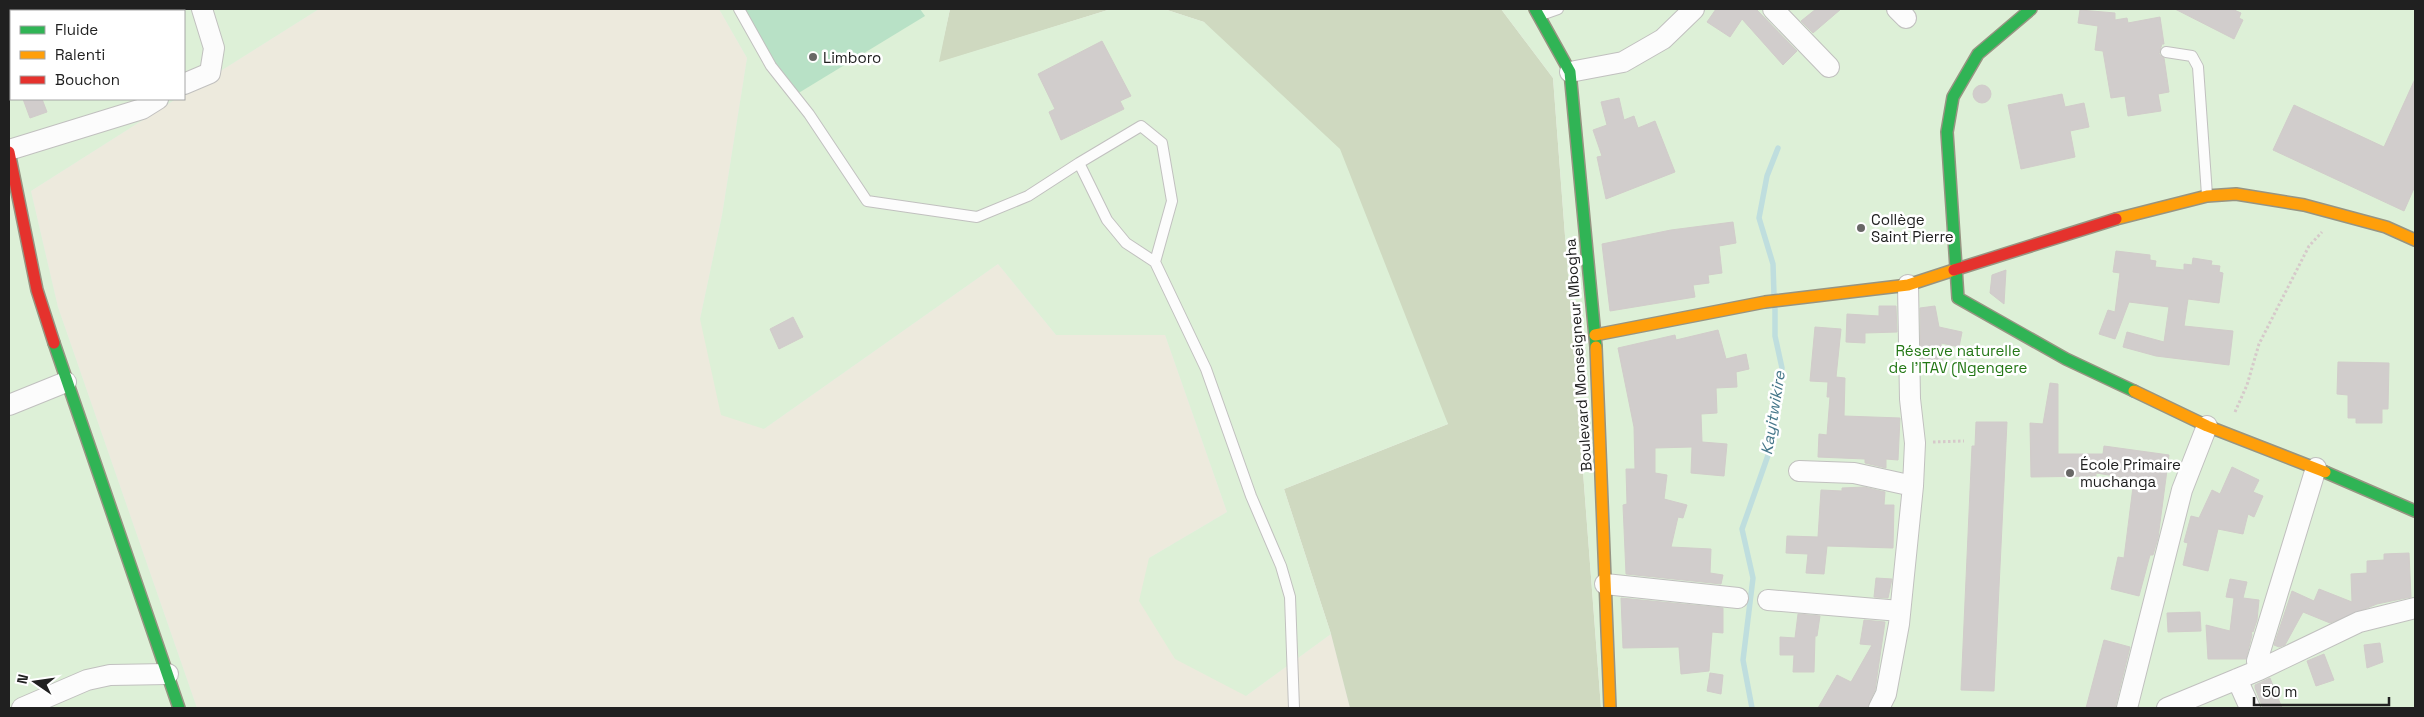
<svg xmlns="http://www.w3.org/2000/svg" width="2424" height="717" font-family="'Space Grotesk',sans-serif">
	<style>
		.farmland { fill: #edeadd }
		.forest { fill: #cfd9c0 }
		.park { fill: #ddf0d7 }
		.pitch { fill: #b8e1c6 }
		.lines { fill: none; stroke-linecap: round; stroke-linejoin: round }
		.stream { stroke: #bfdede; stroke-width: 5.5 }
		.building { fill: #d1cdcc; stroke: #d1ccca }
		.lane-casing { stroke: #c1c0bf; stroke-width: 12 }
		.street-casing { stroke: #c1c0bf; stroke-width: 22 }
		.fast-casing { stroke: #979482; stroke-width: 14 }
		.slow-casing { stroke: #979482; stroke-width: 14 }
		.jam-casing { stroke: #979482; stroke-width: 14 }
		.path { stroke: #d6c9ca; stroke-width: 3; stroke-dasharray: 2.5 2.5; stroke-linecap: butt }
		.lane { stroke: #fcfcfc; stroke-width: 10 }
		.street { stroke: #fcfcfc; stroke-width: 20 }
		.fast { stroke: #30b455; stroke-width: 11 }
		.slow { stroke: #ff9f0a; stroke-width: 11 }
		.jam { stroke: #e5322d; stroke-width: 11 }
		.poi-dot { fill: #686766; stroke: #fff; stroke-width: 2 }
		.labels { text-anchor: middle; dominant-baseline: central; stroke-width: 5; stroke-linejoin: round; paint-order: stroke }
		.poi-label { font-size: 15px; fill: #202020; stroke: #fff; text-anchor: start }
		.park-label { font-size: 15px; fill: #237715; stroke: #fff }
		.street-label { font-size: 15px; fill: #202020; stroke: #fff }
		.water-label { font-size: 16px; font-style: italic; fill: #46778a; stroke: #fff }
	</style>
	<rect width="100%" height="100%" fill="#eeebe9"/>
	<path class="farmland" d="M319 9H719L747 58 722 215 700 319 764 429 998 264 1056 335H1165L1227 512 1149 558 1246 696 1331 634 1350 708H197L58 307 31 191 176 99H184V94Z"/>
	<path class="forest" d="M950 9H1111L938 63Z
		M1164 9H1501L1553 78 1601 708H1350L1331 634 1284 489 1448 424 1204 22Z"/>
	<path class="park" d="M9 9H319L184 94V11H11V99H176L31 191 58 307 197 708H9Z
		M719 9H950L939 62 1111 9H1164L1204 22 1340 149 1448 424 1284 489 1331 634 1246 696 1175 659 1139 601 1149 558 1227 512 1165 335H1056L998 264 764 429 721 415 700 319 722 215 747 58Z
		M1501 9H2415V708H1601L1553 78Z"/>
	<path class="pitch" d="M739 9H920L925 16 792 97Z"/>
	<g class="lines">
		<path class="stream" d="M1774 295 1773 264 1759 218 1767 176 1778 148
			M1752 708 1743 660 1753 578 1742 529 1772 444 1782 368 1775 336V309"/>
	</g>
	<path class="building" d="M1716 9H1756L1797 51 1783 65 1742 19 1730 37 1707 22Z
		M1816 9H1841L1813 33 1801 21Z
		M2175 9H2232L2241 13 2239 18 2243 20 2234 39Z
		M2080 10 2115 13V20L2127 18 2128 23 2160 17 2164 44H2162L2159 54 2164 58 2169 92 2158 94 2161 111 2128 116 2125 96 2111 98 2103 51 2095 50 2098 26 2078 23Z
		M1102 41 1131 96 1120 101 1124 109 1061 140 1049 112 1055 109 1038 74Z
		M2415 79V186L2404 211 2273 150 2294 105 2384 147Z
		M1973 94a9 9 0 1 1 18 0a9 9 0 1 1-18 0Z
		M2062 94 2065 107 2084 103 2089 127 2070 131 2075 157 2021 169 2008 105Z
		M1619 98 1624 120 1634 116 1638 128 1655 121 1675 172 1606 199 1597 157 1602 156 1593 130 1607 125 1601 102Z
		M23 99H42L47 112 30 118Z
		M1733 222 1736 243 1719 246 1722 273 1708 275 1709 283 1693 285 1695 297 1610 311 1602 244 1671 230Z
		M2116 251 2150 255V260L2156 261 2155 267 2184 270V264L2192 265 2193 258 2212 261 2211 265 2220 266 2219 272 2223 273 2219 303 2188 299 2184 326 2233 331 2229 365 2156 356 2123 347 2127 332 2164 342 2169 307 2129 302 2115 339 2099 334 2108 310 2115 312 2120 273 2113 272Z
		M2006 270 2004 304 1990 293 1992 275Z
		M1879 306H1896L1897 332 1865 333V343L1846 342 1847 314 1879 316Z
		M1935 306 1939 327 1962 332 1959 347 1941 343 1943 367 1921 369 1920 308Z
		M793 317 803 337 779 349 770 329Z
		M1815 327 1841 329 1836 377 1845 378 1844 416 1900 418 1898 460 1886 459V468L1865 463V459L1818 457 1819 434 1827 435 1830 397H1827L1828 382 1810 381Z
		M1718 330 1726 359 1746 354 1749 369 1736 372 1737 387 1716 388 1717 413 1701 414 1702 442 1727 444 1724 476 1691 473 1692 447 1655 448V473L1667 475 1664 499 1687 505 1683 518 1678 517 1671 547 1711 549 1710 573 1723 575 1721 584 1626 574 1623 505 1627 504 1626 469H1635L1634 427 1618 348 1675 335 1676 340Z
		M2338 362 2389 363 2388 409H2382V423H2356V418H2348V395L2337 394Z
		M2050 383 2058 384V454H2103L2104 446 2169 455 2158 538 2153 555H2150L2139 596 2111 589 2118 557 2124 558 2134 479 2096 473V476L2031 477 2030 423 2043 424Z
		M1976 422H2007L1994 691 1961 690 1972 446H1975Z
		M2232 467 2259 480 2253 492 2263 496 2254 517 2248 514 2243 534 2218 529 2208 571 2183 565 2188 543 2184 542 2191 516 2199 518 2212 490 2220 494Z
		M1864 487 1885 492 1884 505H1894L1893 548 1827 546 1824 574 1806 573 1808 554 1786 553 1787 536 1818 537 1821 490 1842 491V488Z
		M2409 553 2411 597 2377 604 2330 623 2303 612 2285 645 2279 647 2274 645 2292 591 2314 601 2319 589 2352 602 2351 574 2367 573V561L2384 560V554Z
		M1876 578 1892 579 1888 598 1874 597Z
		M2230 579 2247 582 2243 598 2259 600 2257 620 2253 632 2251 631 2252 635 2246 659H2208L2206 625 2230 631 2234 598 2226 597Z
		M1621 598 1723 608V633L1712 632 1709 671 1681 674 1679 647 1623 648Z
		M2200 612 2201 631 2168 632 2167 613Z
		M1798 614 1820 616 1817 636H1815L1814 672H1793L1794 655H1780V637L1795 638Z
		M1864 620 1885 622 1875 690 1867 708H1818L1837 675 1851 682 1872 645 1860 644Z
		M2104 640 2130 647 2115 708H2086Z
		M2380 643 2383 662 2367 668 2364 645Z
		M2324 654 2334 680 2316 686 2307 661Z
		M1710 673 1723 675 1721 694 1707 691Z
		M2270 678 2282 708H2263L2255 688V685Z"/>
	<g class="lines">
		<defs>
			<path id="lane" d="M739 9 771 66 809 114 867 201 977 217 1028 196 1079 163 1107 220 1126 243 1155 262 1206 369 1251 496 1281 566 1290 597 1294 708
				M1541 15 1558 9
				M2166 52 2192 56 2198 67 2207 195
				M1079 163 1141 126 1162 143 1172 201 1155 262"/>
			<path id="street" d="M1773 9 1829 67
				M1897 9 1906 18
				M1570 72 1623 62 1663 39 1694 9
				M184 84 210 73 214 48 202 9
				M9 150 142 109 158 99
				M9 405 66 382
				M1799 471 1854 473 1913 486
				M1605 584 1738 598
				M1768 600 1900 611
				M2259 670 2257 661 2316 468
				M2237 679 2250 708
				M22 708 87 680 110 675 168 674
				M1879 708 1886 694 1899 624 1913 486 1915 443 1910 399 1908 285
				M2127 708 2182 490 2207 426
				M2167 708 2259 670 2359 622 2415 608"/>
			<path id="fast" d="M1535 9 1570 72 1596 347
				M2031 9 1978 54 1953 97 1947 132 1958 298 2066 359 2134 391
				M54 343 179 708
				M2325 472 2415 511"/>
			<path id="slow" d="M2116 219 2207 196 2236 194 2304 205 2386 227 2415 240
				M1595 335 1765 302 1908 285 1954 270
				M1596 347 1610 708
				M2134 391 2207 426 2325 472"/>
			<path id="jam" d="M9 152 37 290 54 343
				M1954 270 2116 219"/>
		</defs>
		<use href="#lane" class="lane-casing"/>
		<use href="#street" class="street-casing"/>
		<use href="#fast" class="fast-casing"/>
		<use href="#slow" class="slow-casing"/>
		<use href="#jam" class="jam-casing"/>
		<path class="path" d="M2235 412 2247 385 2259 344 2309 246 2322 232
			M1933 442 1964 441"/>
		<use href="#lane" class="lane"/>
		<use href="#street" class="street"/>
		<use href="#fast" class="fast"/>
		<use href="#slow" class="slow"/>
		<use href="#jam" class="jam"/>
	</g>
	<g class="poi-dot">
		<circle cx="813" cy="57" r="5"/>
		<circle cx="1861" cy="228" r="5"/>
		<circle cx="2070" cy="473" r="5"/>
	</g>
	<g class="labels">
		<g class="poi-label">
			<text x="823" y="57">Limboro</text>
			<text x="1871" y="219">Collège<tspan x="1871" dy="17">Saint Pierre</tspan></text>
			<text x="2080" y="464">École Primaire<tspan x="2080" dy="17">muchanga</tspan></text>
		</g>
		<g class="park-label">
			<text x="1958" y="350">Réserve naturelle<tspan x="1958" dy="17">de l'ITAV (Ngengere</tspan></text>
		</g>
		<g class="street-label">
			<text transform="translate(1578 355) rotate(-94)">Boulevard Monseigneur Mbogha</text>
		</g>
		<g class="water-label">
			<text transform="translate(1773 413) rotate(-81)">Kayitwikire</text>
		</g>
	</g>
	<rect width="2424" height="717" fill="none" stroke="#202020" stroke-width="20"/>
	<rect x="10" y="10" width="175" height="90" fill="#ffffff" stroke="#a6a6a6"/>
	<rect x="20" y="26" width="25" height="8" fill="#30b455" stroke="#a6a6a6"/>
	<text x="55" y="35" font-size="15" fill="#202020">Fluide</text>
	<rect x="20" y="51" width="25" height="8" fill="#ff9f0a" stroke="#a6a6a6"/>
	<text x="55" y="60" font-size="15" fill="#202020">Ralenti</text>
	<rect x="20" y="76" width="25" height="8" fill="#e5322d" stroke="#a6a6a6"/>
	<text x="55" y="85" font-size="15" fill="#202020">Bouchon</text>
	<g transform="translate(35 682) rotate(283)" stroke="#ffffff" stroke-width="4" paint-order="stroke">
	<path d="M0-4L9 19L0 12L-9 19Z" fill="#202020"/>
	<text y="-8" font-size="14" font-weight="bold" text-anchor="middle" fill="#202020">N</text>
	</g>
	<path d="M2254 697v8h135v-8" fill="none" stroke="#202020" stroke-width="2.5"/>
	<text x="2262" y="697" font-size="15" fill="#202020" stroke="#ffffff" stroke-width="4" paint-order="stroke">50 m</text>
</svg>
